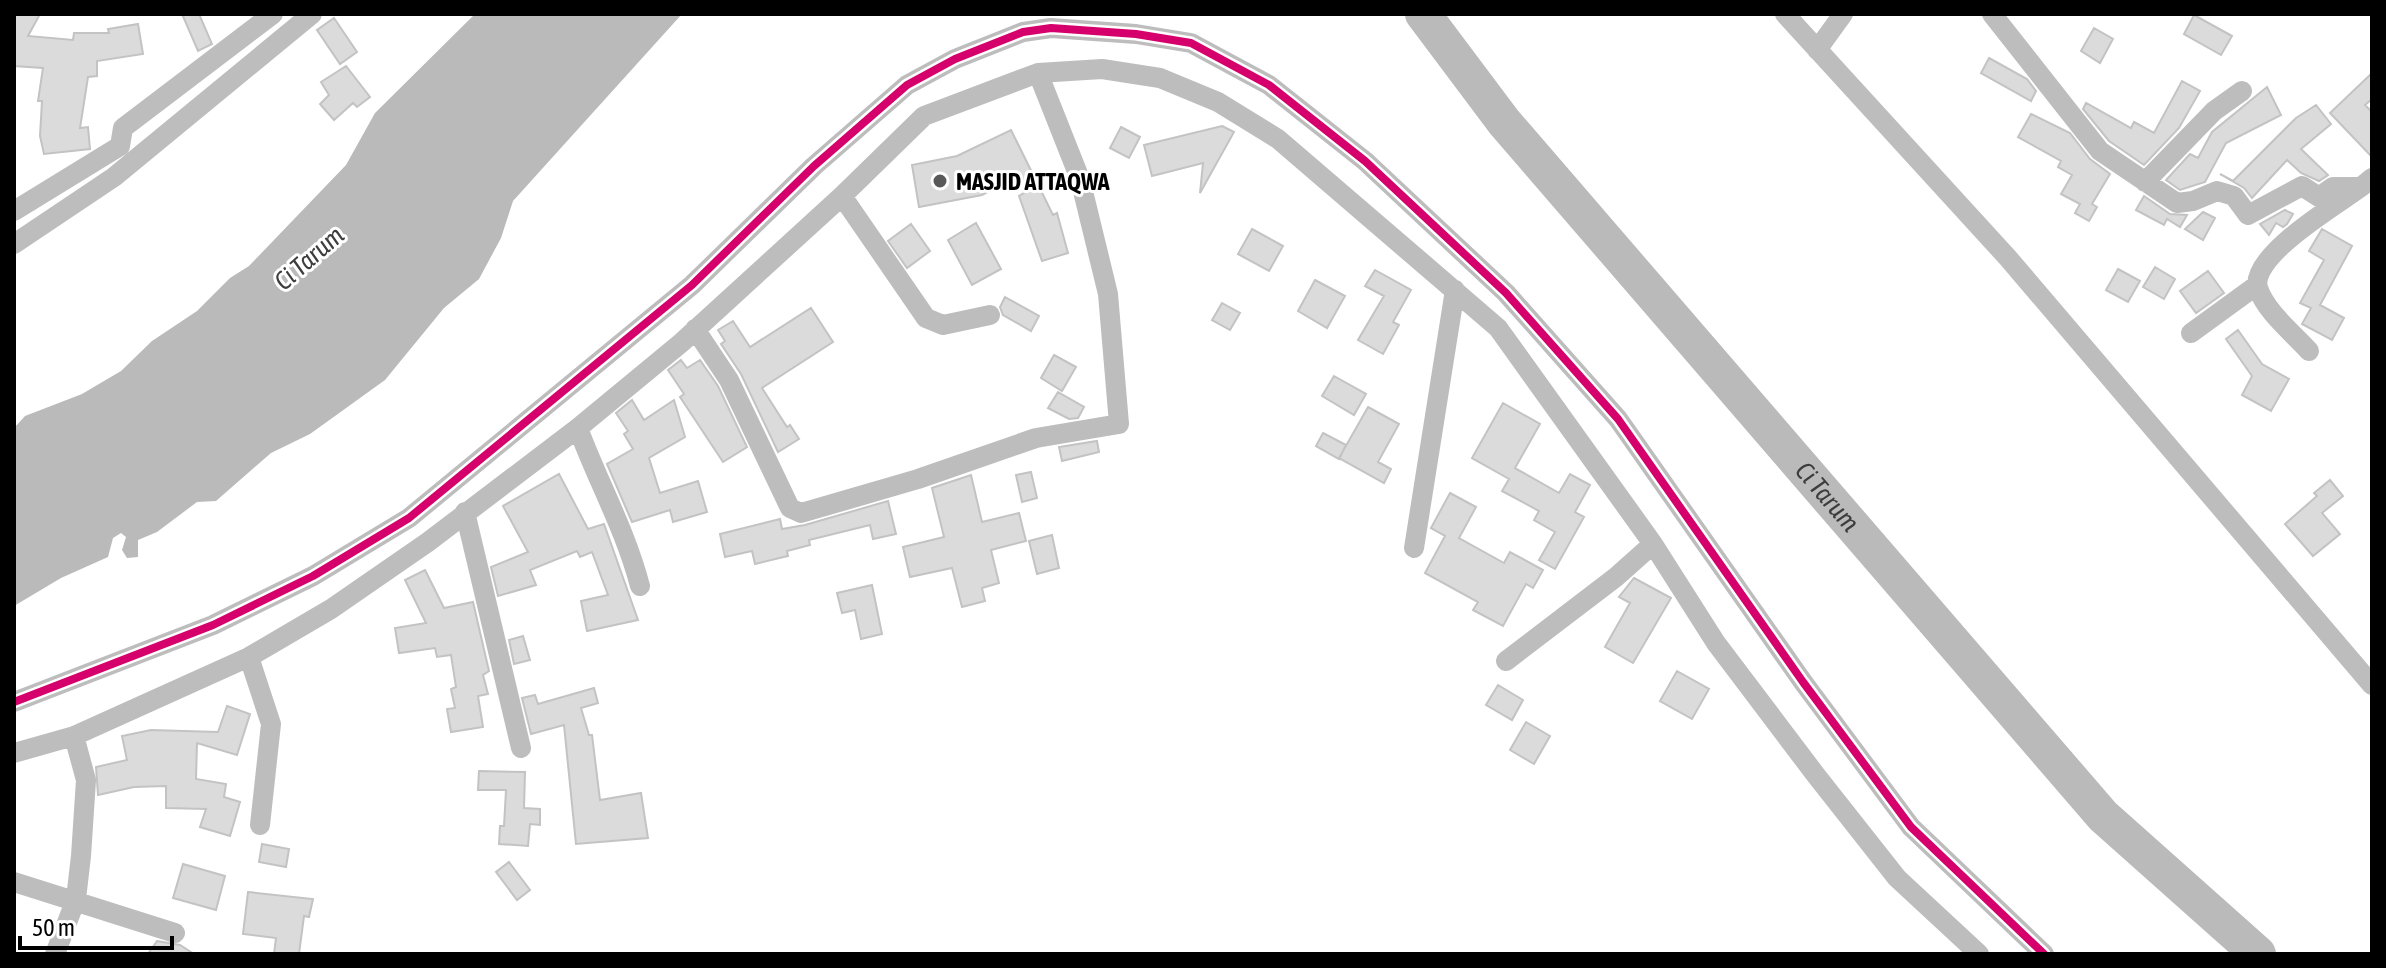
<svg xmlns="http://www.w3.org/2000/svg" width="2386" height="968" font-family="'Asap Condensed',sans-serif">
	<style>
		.water { fill: #bababa }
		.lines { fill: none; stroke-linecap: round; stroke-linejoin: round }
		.river { stroke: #bababa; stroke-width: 36 }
		.building { fill: #dbdbdb; stroke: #c3c3c3; stroke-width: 2 }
		.minor { stroke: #bdbdbd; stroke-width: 20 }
		.cycleway-casing { stroke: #fff; stroke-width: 13 }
		.cycleway { stroke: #d6006c; stroke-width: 8 }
		.poi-dot { fill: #595959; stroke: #fff; stroke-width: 3 }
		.labels { text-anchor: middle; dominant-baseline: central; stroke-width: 6; stroke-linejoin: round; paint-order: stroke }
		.poi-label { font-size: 24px; font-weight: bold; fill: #000; stroke: #fff; text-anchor: start }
		.water-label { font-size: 26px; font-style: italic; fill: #3d3d3d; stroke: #fff }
	</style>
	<rect width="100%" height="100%" fill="#fff"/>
	<path class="water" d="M475 14H682L513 201 501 238 479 279 444 308 385 380 310 434 271 453 216 501 197 502 157 532 138 540V557L127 558 122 550 126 537 121 533 113 538 108 557 61 578 14 606V428L25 416 82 394 121 371 152 341 197 311 230 278 249 266 346 165 375 113Z"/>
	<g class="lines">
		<path class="river" id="s1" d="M1423 14 1504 122 2103 816 2258 954"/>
	</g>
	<path class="building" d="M14 14H40L28 36 73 40 74 33H109L108 29 138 24 143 54 97 61V76L88 77 80 128 88 127 90 149 44 154 40 136 42 101H38L43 68 14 66Z
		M182 14H199L212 44 198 51Z
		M2194 15 2232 36 2221 55 2184 34Z
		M334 18 357 52 340 64 317 30Z
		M2094 28 2113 39 2100 63 2081 51Z
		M1989 58 2027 79 2036 91 2031 101 1981 73Z
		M346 66 370 97 357 107 353 103 334 120 320 104 329 95 321 82Z
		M2372 73V99L2365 105 2372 112V157L2330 113Z
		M2182 81 2200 91 2179 128 2144 165 2109 141 2083 109 2086 103 2131 128 2134 122 2154 133Z
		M2267 87 2281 115 2226 143 2205 182 2180 190 2166 180 2190 154 2198 158 2212 132Z
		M2316 105 2331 124 2301 149 2328 175 2319 181 2301 173 2287 160 2252 198 2244 188 2220 174 2233 181 2296 118Z
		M2031 114 2070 133 2090 159 2110 174 2092 204 2097 207 2089 221 2075 213 2080 204 2061 194 2072 175 2058 167 2061 161 2018 137Z
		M1222 126 1234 132 1200 193 1203 163 1152 176 1144 145Z
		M1121 127 1140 137 1129 158 1110 148Z
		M1011 130 1053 215 1057 213 1068 253 1042 261 1019 196 1037 185 1016 189 1011 179 982 195 919 207 912 165 957 156Z
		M2144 196 2170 214 2187 215 2180 227 2167 219 2164 225 2136 210Z
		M2285 210 2293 214 2287 224 2283 227 2276 223 2269 235 2260 224Z
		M2203 212 2215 218 2203 240 2185 229Z
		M976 223 1001 269 972 285 948 240Z
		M911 224 930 251 907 268 888 241Z
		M1252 229 1283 246 1269 271 1238 254Z
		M2322 229 2352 246 2320 305 2344 318 2332 340 2302 324 2311 308 2300 303 2324 260 2309 251Z
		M2155 267 2175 279 2164 299 2143 287Z
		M2118 269 2140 281 2128 302 2106 290Z
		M1375 270 1411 290 1393 322 1399 325 1383 354 1358 340 1384 296 1365 286Z
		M2208 271 2224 293 2196 313 2180 291Z
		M1315 280 1345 296 1327 328 1298 311Z
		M1005 297 1039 316 1031 331 1003 315 1000 307Z
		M1222 303 1240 313 1230 330 1212 320Z
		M811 308 833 342 762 388 787 427 790 425 799 439 778 452 741 374 721 344 725 341 718 330 733 321 750 347Z
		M2238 330 2262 364 2289 379 2271 411 2242 395 2252 376 2226 339Z
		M1054 355 1076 367 1062 391 1041 378Z
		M681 360 687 368 700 360 718 386 747 447 723 462 680 397 684 394 668 370Z
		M1334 376 1366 394 1354 415 1322 396Z
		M1058 392 1084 407 1078 418 1069 419 1048 408Z
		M632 400 644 420 674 400 685 437 649 458 660 493 698 481 707 512 673 522 670 510 632 522 607 464 633 449 624 434 628 431 616 413Z
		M1503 403 1540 424 1515 468 1559 493 1570 474 1590 485 1575 512 1584 517 1555 569 1539 560 1555 532 1534 520 1539 511 1502 491 1509 479 1472 458Z
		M1368 407 1399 424 1378 462 1391 469 1384 483 1339 458Z
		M1323 433 1346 445 1339 459 1316 446Z
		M1097 441 1099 452 1062 461 1059 447Z
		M1031 472 1037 498 1022 502 1016 475Z
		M559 474 588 529 604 524 638 620 587 631 581 601 608 595 592 552 580 557 577 551 530 570 536 585 498 596 491 567 528 552 503 506Z
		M971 475 982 522 1019 513 1026 541 991 550 999 583 982 588 985 601 962 607 952 568 910 577 903 547 944 537 932 488Z
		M2330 480 2343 496 2322 513 2340 534 2313 556 2285 524 2317 496 2314 493Z
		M1450 493 1476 507 1459 538 1504 563 1510 552 1543 570 1533 588 1526 584 1503 626 1473 610 1478 602 1425 573 1445 536 1431 528Z
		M888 501 896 534 873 539 870 525 809 540 810 545 787 551 788 556 755 564 752 551 725 557 720 534 780 519 782 529 805 525Z
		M1052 535 1059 568 1037 574 1029 541Z
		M425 570 444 608 473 602 489 671 483 675 488 694 478 696 483 727 451 732 447 709 455 708 451 689 456 687 451 655 437 657 435 648 399 653 395 628 426 623 405 580Z
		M1634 578 1671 598 1633 663 1605 647 1630 603 1619 597Z
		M872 585 882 634 861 639 855 610 842 613 837 593Z
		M523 636 530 660 514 664 509 640Z
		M1677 671 1709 689 1692 719 1660 701Z
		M1498 685 1523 700 1512 720 1486 705Z
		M594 688 598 703 581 708 589 735H592L600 800 641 793 648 838 576 844 564 725 531 734 522 698 535 695 538 704Z
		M227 706 250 714 237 755 197 743 196 779 226 784 224 797 240 802 230 836 200 827 206 809 166 808V786L134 787 98 795 96 767 127 760 122 736 151 730 218 732Z
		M1526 722 1550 736 1534 764 1510 750Z
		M479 771 525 772 524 808 540 809V825L530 824 528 846 499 844 500 826H504L506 790H478Z
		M262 844 289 849 286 867 259 862Z
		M509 862 530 890 517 900 496 872Z
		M183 864 225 876 216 910 173 898Z
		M248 892 313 899 309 917 304 916 299 954H274L276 938 243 934Z
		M157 941 180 945 194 954H148Z"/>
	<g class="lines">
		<path class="minor" d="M1785 14 2008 258 2372 685
			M1992 14 2100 151 2177 203 2193 201 2217 191 2234 196 2248 215 2302 186 2319 197 2333 187H2361L2372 178
			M1817 50 1843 14
			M2145 182 2214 111 2242 91
			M842 196 926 318 943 325 990 315
			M14 211 120 146 123 128 273 14
			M14 244 114 177 312 14
			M695 329 729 380 790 508 801 513 918 479 1036 438 1119 424 1108 294 1080 179 1038 73
			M2191 333 2257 285
			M2309 351C2292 332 2266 312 2258 288 2249 256 2338 204 2361 187
			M578 428C598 482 625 529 640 586
			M465 512 521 748
			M1414 548 1455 290
			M249 657 271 724 260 825
			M1506 661 1616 577 1653 544
			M14 702 213 625 313 576 409 518 692 285 814 166 907 85 955 59 1023 32 1051 28 1136 34 1191 43 1269 85 1365 161 1506 293 1618 419 1803 682 1911 827 2044 954
			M14 753 74 736 249 657 331 609 428 542 578 428 681 343 842 196 924 116 1038 73 1102 69 1160 78 1218 102 1278 139 1498 328 1653 544 1716 643 1815 774 1897 878 1979 954
			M14 882 175 933
			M55 954 76 899 81 856 86 780 74 736"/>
		<defs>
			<path id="cycleway" d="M14 702 213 625 313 576 409 518 692 285 814 166 907 85 955 59 1023 32 1051 28 1136 34 1191 43 1269 85 1365 161 1506 293 1618 419 1803 682 1911 827 2044 954"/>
		</defs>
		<use href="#cycleway" class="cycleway-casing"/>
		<use href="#cycleway" class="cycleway"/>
	</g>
	<circle class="poi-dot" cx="940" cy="181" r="8"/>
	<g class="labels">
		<g class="poi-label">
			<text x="956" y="181">MASJID ATTAQWA</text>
		</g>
		<g class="water-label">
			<text transform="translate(309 258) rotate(-41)">Ci Tarum</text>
			<text stroke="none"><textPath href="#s1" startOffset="630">Ci Tarum</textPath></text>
		</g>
	</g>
	<rect width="2386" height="968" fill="none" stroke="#000000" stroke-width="32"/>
	<path d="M20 936v12h152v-12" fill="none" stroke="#000000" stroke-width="4"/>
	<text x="32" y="936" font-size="24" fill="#000000" stroke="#ffffff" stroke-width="6" paint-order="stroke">50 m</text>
</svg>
